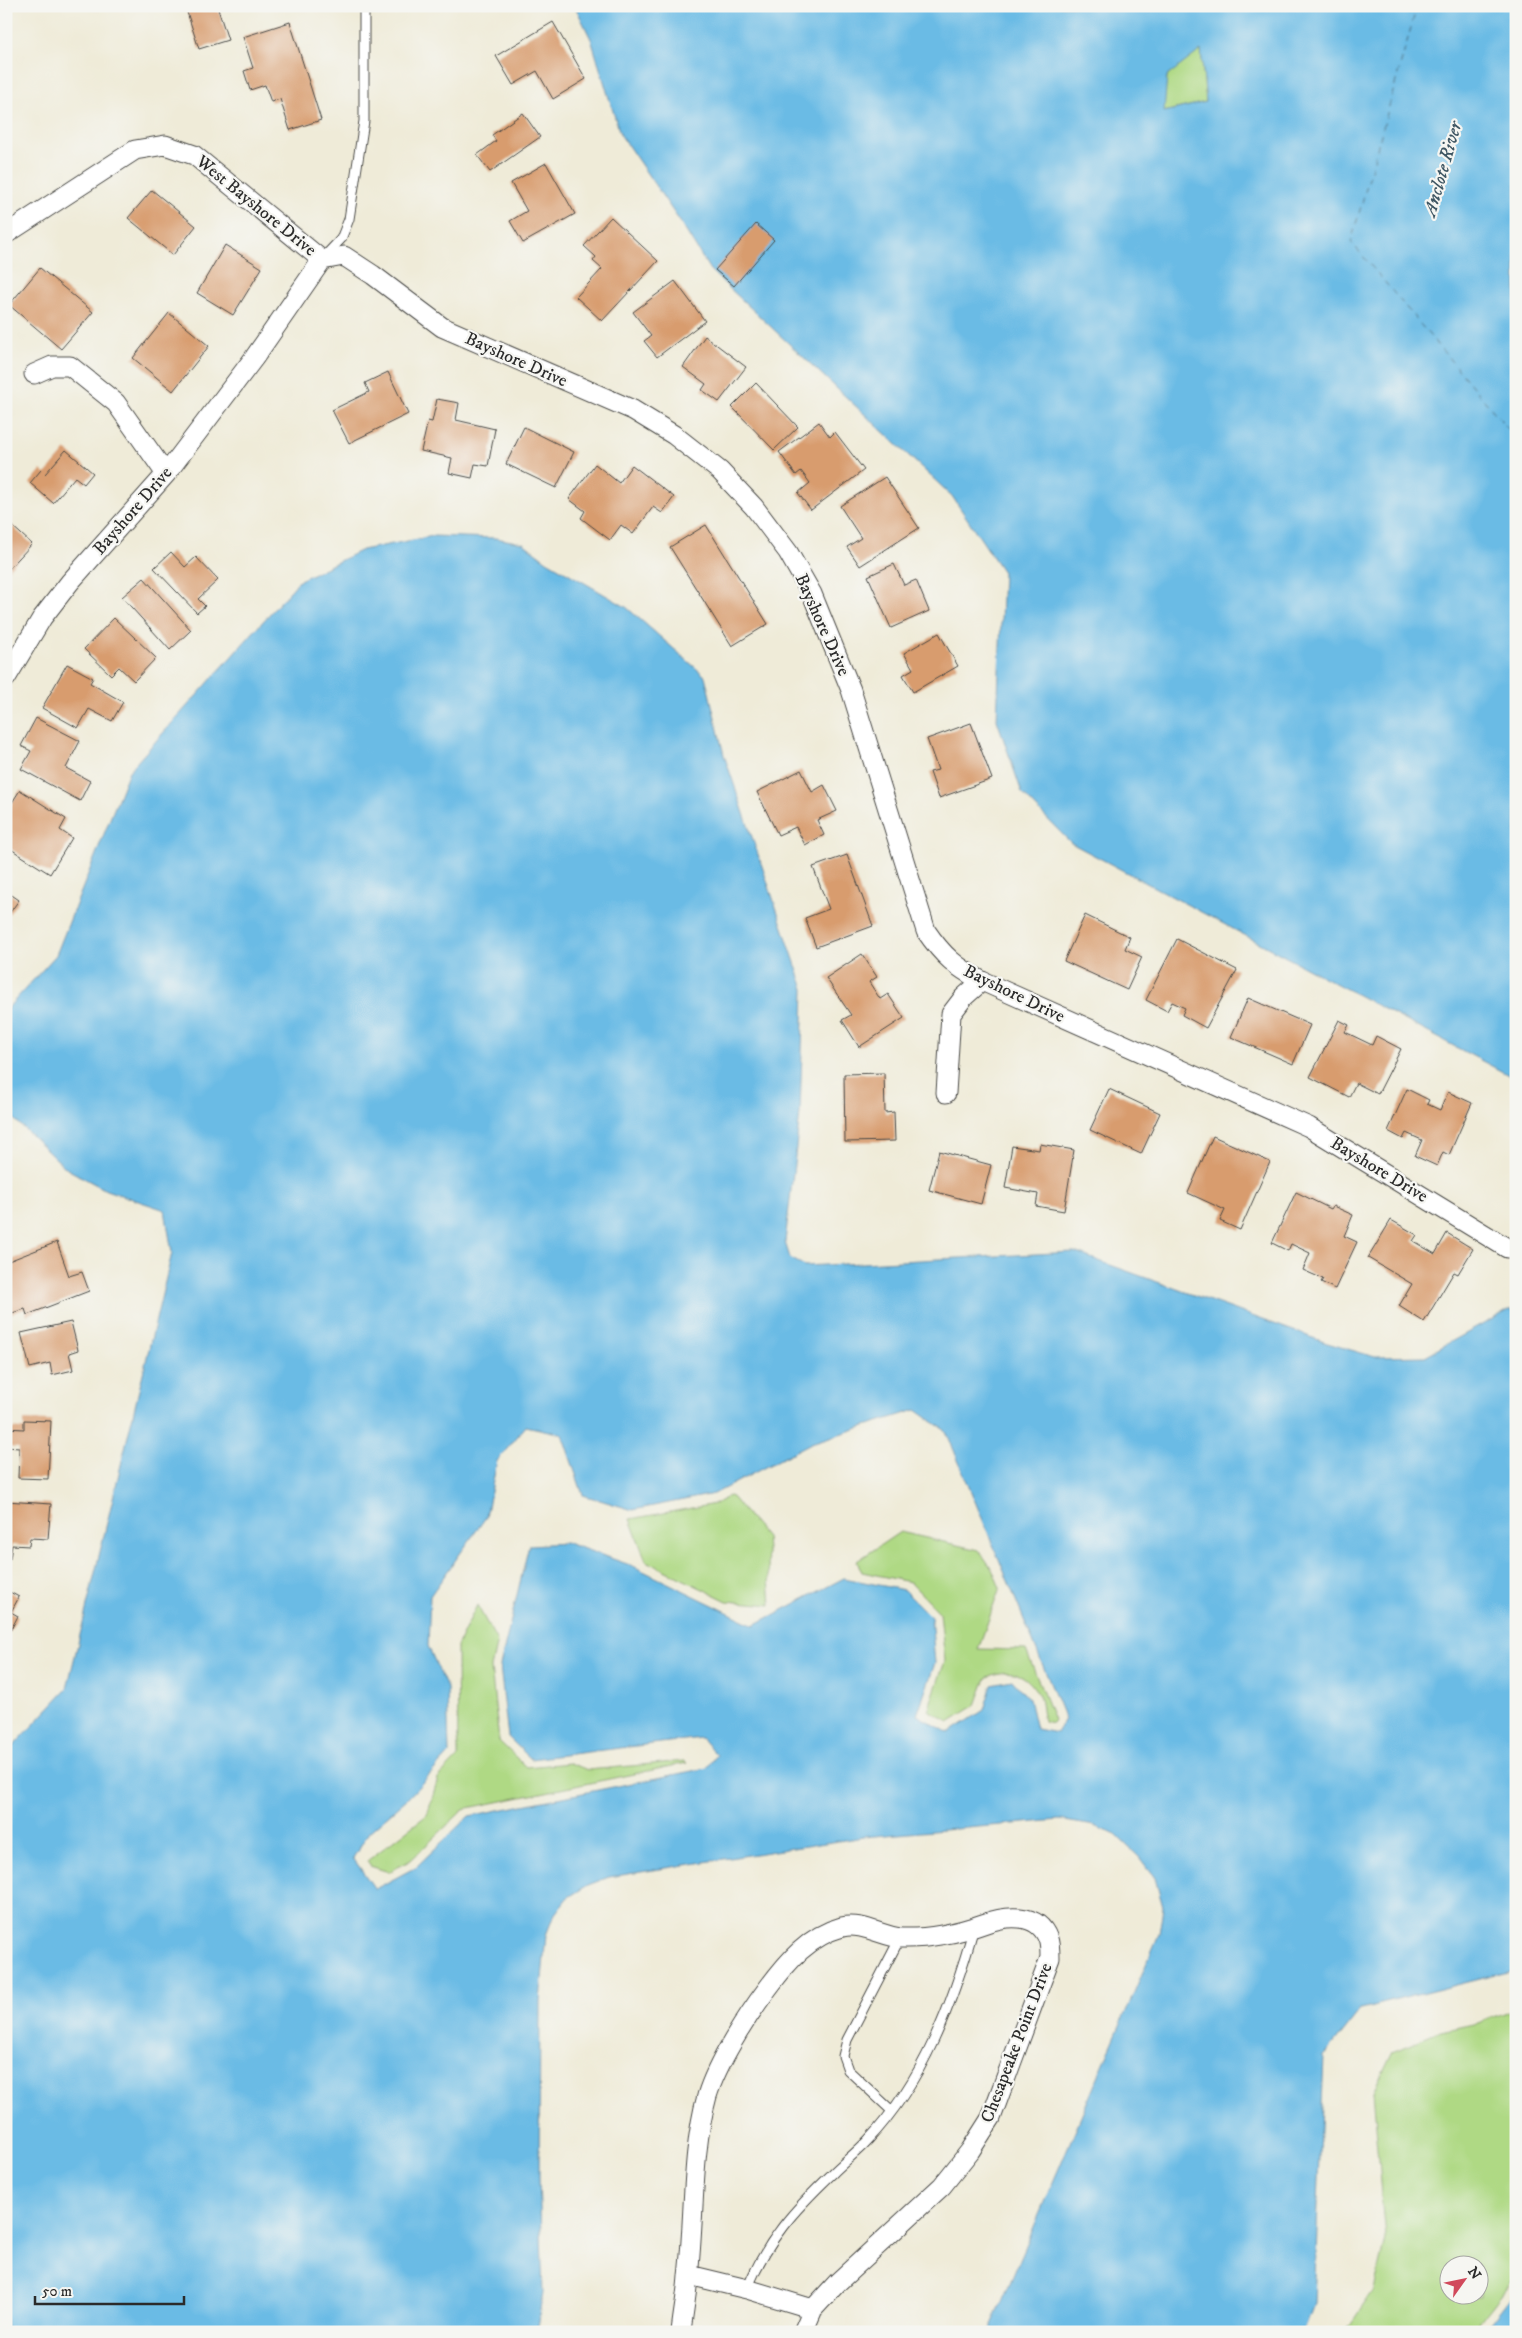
<svg xmlns="http://www.w3.org/2000/svg" width="1522" height="2338" font-family="'IM FELL DW Pica',serif">
	<style>
		.green { fill: #afd984; stroke: #6d8258; fill-rule: evenodd }
		.water { fill: #6abbe5; stroke: #4a7388; fill-rule: evenodd }
		.lines { fill: none; stroke-linecap: round; stroke-linejoin: round }
		.ferry { stroke: #3e5663; stroke-width: 1; stroke-dasharray: 6 5; stroke-linecap: butt }
		.building { fill: #d89c6e }
		.lane-casing { stroke: #484845; stroke-width: 11 }
		.street-casing { stroke: #484845; stroke-width: 21 }
		.lane { stroke: #fff; stroke-width: 9 }
		.street { stroke: #fff; stroke-width: 19 }
		.labels { text-anchor: middle; dominant-baseline: central; stroke-width: 4.5; stroke-linejoin: round; paint-order: stroke }
		.street-label { font-size: 18px; fill: #2b2b2b; stroke: #f6f6f2 }
		.water-label { font-size: 19px; font-style: italic; fill: #3e5663; stroke: #f6f6f2 }
	</style>
	<rect width="100%" height="100%" fill="#f6f6f2"/>
	<filter id="ink" filterUnits="userSpaceOnUse"><feTurbulence type="fractalNoise" baseFrequency=".02" numOctaves="2"/><feDisplacementMap in="SourceGraphic" scale="10" xChannelSelector="R" yChannelSelector="G"/><feConvolveMatrix kernelMatrix="1 2 1 2 8 2 1 2 1" color-interpolation-filters="sRGB"/></filter>
	<filter id="wash" filterUnits="userSpaceOnUse"><feTurbulence type="fractalNoise" baseFrequency=".0096" numOctaves="4" result="noise"/><feDisplacementMap in="SourceGraphic" scale="20" xChannelSelector="R" yChannelSelector="G"/><feGaussianBlur stdDeviation="1.12" result="paint"/><feColorMatrix in="noise" values="0 0 0 0 0 0 0 0 0 0 0 0 0 0 0 0 0 1.4 0 .05"/><feComposite in="paint" operator="in"/></filter>
	<g filter="url(#wash)">
		<rect width="100%" height="100%" fill="#efebd8"/>
		<path class="green" d="M1201 49 1206 102 1163 112 1167 76Z
			M729 1496 732 1497 766 1537 771 1605 727 1601 646 1561 630 1519 715 1504Z
			M900 1532 979 1550 992 1569 1000 1588 978 1649 1026 1650 1054 1720 1052 1723 1044 1721C1042 1713 1042 1702 1038 1694 1026 1672 1008 1667 986 1678L976 1705 949 1722 928 1710 945 1661 940 1613 910 1582 862 1572 857 1561Z
			M477 1605 497 1641 491 1668 499 1741 526 1767 570 1763 588 1770 684 1761 687 1763 468 1808 462 1811 411 1860 389 1872 370 1866 367 1861 427 1815 438 1778 458 1757 457 1646Z
			M1516 2008V2276L1472 2332H1345L1374 2290 1386 2239 1373 2092 1393 2051 1441 2031 1478 2023ZM1450 2266H1480V2296H1450Z"/>
		<path class="water" d="M575 6H1516V1079L1071 843 1022 793 997 720 1003 572 952 496 710 270 679 220 620 134 591 39ZM1201 50 1206 102 1164 112 1167 76Z
			M433 536 495 538 523 543 547 561 626 607 705 676 724 755 804 989 800 1113 785 1242 790 1258 805 1266 1074 1252 1327 1343 1375 1357 1425 1356 1509 1310H1516V1970L1361 2009 1324 2056 1314 2303 1303 2332H989L1159 1934 1163 1907 1155 1878 1139 1857 1116 1835 1095 1826 1059 1820 863 1837 609 1877 588 1885 567 1898 554 1915 546 1935 540 2001 539 2178 543 2293 536 2332H6V1754L67 1689 172 1253 165 1210 106 1190 67 1169 11 1116 6 1100V1010L56 955 129 771 300 580 362 550ZM916 1410 946 1431 1065 1719 1057 1733 1036 1729 1029 1699 1012 1680 992 1684 984 1710 949 1733 917 1715 935 1663 931 1617 904 1590 844 1578 754 1625 633 1566 567 1543 529 1545 500 1666 508 1737 531 1759 701 1738 717 1755 707 1768 469 1816 416 1867 375 1889 353 1858 369 1832 408 1798 449 1754 447 1688 428 1646 430 1596 486 1517 497 1461 526 1426 562 1434 583 1495 633 1510 714 1494 811 1443Z
			M1516 2291V2332H1484Z"/>
		<g class="lines">
			<path class="ferry" d="M1417 6 1351 242 1516 438"/>
		</g>
		<g id="blocks">
			<path class="building" d="M185 6H217L228 40 199 49Z
				M290 22 321 120 290 130 280 99 271 102 265 85 250 90 244 71 253 68 243 37Z
				M553 22 586 79 553 99 537 71 513 85 496 56Z
				M523 113 540 137 490 172 477 155 496 141 492 135Z
				M546 163 575 214 523 243 510 221 527 211 511 183Z
				M152 190 196 226 173 255 128 218Z
				M611 217 658 261 602 321 576 297 602 269 593 261 596 257 584 246Z
				M756 224 774 240 734 286 715 270Z
				M225 245 262 268 233 315 197 293Z
				M40 268 93 312 61 349 9 305Z
				M675 281 705 321 657 357 644 341 651 336 633 312Z
				M169 313 209 346 173 391 133 358Z
				M705 336 746 367 719 402 702 390 706 384 683 367Z
				M388 372 408 414 349 443 332 410 369 392 365 383Z
				M756 383 798 427 774 450 732 407Z
				M437 399 459 403 456 420 495 429 488 466 475 464 472 478 449 473 452 458 421 451 428 421 432 422Z
				M819 422 830 437 835 432 864 470 811 510 798 493 810 483 801 471 796 475 779 452Z
				M524 427 574 452 556 488 506 464Z
				M66 450 93 473 84 484 75 477 53 503 30 483 41 470 45 474Z
				M595 464 619 483 632 465 674 497 662 513 653 507 633 534 621 525 610 540 581 518 585 511 569 499Z
				M885 477 919 528 860 566 847 547 861 538 840 506Z
				M10 524 32 544 6 572V528Z
				M706 525 768 624 732 646 670 547Z
				M171 552 185 567 196 557 218 580 198 599 205 606 197 613 154 568Z
				M894 564 904 585 916 580 929 611 891 628 868 576Z
				M144 578 191 630 170 650 122 597Z
				M114 618 156 658 134 681 119 667 111 675 84 649Z
				M939 633 958 666 913 692 903 675 913 669 904 653Z
				M67 664 93 678 90 683 123 702 112 721 89 709 78 728 42 708Z
				M36 718 80 741 66 768 90 781 80 801 21 769 31 751 21 746Z
				M971 723 992 779 939 798 930 772 938 770 927 739Z
				M801 770 812 792 824 785 837 811 817 820 824 835 805 845 796 827 778 835 757 792Z
				M20 790 66 819 60 830 72 838 50 874 6 846V812Z
				M847 855 873 926 816 947 805 918 829 909 813 867Z
				M6 891 19 900 6 918Z
				M1085 915 1130 937 1125 949 1142 957 1127 990 1064 961Z
				M1177 939 1237 970 1206 1028 1182 1015 1185 1008 1172 1002 1167 1011 1146 1000Z
				M862 954 877 977 869 982 880 999 888 994 904 1018 859 1047 842 1020 851 1015 826 978Z
				M1248 998 1310 1025 1293 1064 1231 1037Z
				M1339 1020 1349 1025 1345 1032 1372 1045 1376 1036 1401 1049 1378 1094 1356 1083 1349 1097 1310 1077Z
				M884 1073 885 1113 894 1112 895 1141 845 1142 844 1074Z
				M1109 1089 1160 1113 1141 1154 1090 1130Z
				M1407 1089 1429 1100 1427 1104 1440 1110 1448 1092 1472 1103 1449 1155 1443 1152 1437 1166 1415 1156 1422 1140 1406 1133 1403 1139 1388 1131Z
				M1213 1136 1270 1162 1240 1230 1220 1221 1225 1210 1188 1193Z
				M1040 1144 1074 1150 1064 1211 1036 1206 1038 1194 1005 1188 1012 1146 1039 1150Z
				M939 1151 991 1165 981 1204 929 1190Z
				M1296 1192 1331 1209 1333 1206 1353 1215 1344 1236 1357 1242 1335 1289 1321 1282 1323 1279 1303 1270 1310 1253 1291 1244 1288 1251 1272 1243Z
				M1391 1220 1417 1235 1413 1241 1435 1254 1447 1233 1473 1249 1458 1274 1454 1272 1424 1322 1399 1306 1412 1284 1368 1258Z
				M57 1242 69 1276 82 1272 89 1291 27 1315 25 1309 9 1314 6 1307V1262Z
				M71 1322 78 1350 69 1353 73 1370 52 1375 50 1363 30 1368 21 1333Z
				M24 1420 51 1421 48 1479 18 1478 19 1448 6 1447V1428L24 1429Z
				M6 1501 51 1504 48 1539 30 1538 29 1546 12 1545 10 1559 6 1558Z
				M6 1590 19 1597 11 1612 18 1616 6 1639Z"/>
		</g>
	</g>
	<g filter="url(#ink)">
		<use href="#blocks" fill-opacity="0" stroke="#484845" stroke-width="1"/>
		<g class="lines">
			<defs>
				<path id="lane" d="M324 257 341 239 349 219 364 121V6
					M892 2111 848 2070 843 2056 847 2040 900 1938
					M747 2289C768 2239 793 2211 832 2174 844 2162 857 2152 868 2140 923 2082 953 2003 974 1927"/>
				<path id="street" d="M6 234 135 150 165 145 194 155 322 260
					M34 374 52 366H70L116 403 166 474
					M6 678 42 618 70 582 166 474 254 358 322 260 344 256 373 275 442 327 633 410 674 435 720 471 754 507 788 552 812 594 851 690 926 931C943 956 956 967 982 981L1309 1127 1507 1248
					M946 1093 951 1014 964 997 982 981
					M689 2275 747 2289 813 2309
					M681 2332C683 2313 687 2294 688 2276 695 2216 691 2154 707 2096 717 2063 747 2016 768 1988 788 1961 809 1936 842 1927 861 1922 882 1936 901 1938 927 1939 958 1933 983 1924 1004 1916 1038 1911 1048 1939 1050 1944 1050 1952 1050 1958L991 2118 970 2151 942 2186 838 2282 813 2309 803 2332"/>
			</defs>
			<use href="#lane" class="lane-casing"/>
			<use href="#street" class="street-casing"/>
			<use href="#lane" class="lane"/>
			<use href="#street" class="street"/>
		</g>
	</g>
	<g class="labels">
		<g class="street-label">
			<text transform="translate(256 206) rotate(39)">West Bayshore Drive</text>
			<text transform="translate(516 360) rotate(24)">Bayshore Drive</text>
			<text transform="translate(133 511) rotate(-49)">Bayshore Drive</text>
			<text transform="translate(822 625) rotate(66)">Bayshore Drive</text>
			<text transform="translate(1014 994) rotate(26)">Bayshore Drive</text>
			<text transform="translate(1379 1170) rotate(31)">Bayshore Drive</text>
			<text transform="translate(1017 2043) rotate(-69)">Chesapeake Point Drive</text>
		</g>
		<g class="water-label">
			<text transform="translate(1443 169) rotate(-74)">Anclote River</text>
		</g>
	</g>
	<rect width="1522" height="2338" fill="none" stroke="#f6f6f2" stroke-width="25"/>
	<g transform="translate(1464 2280) rotate(57)"><circle r="24" fill="#f6f6f2" stroke="#a5a5a2"/>
	<path d="M0-4L9 19L0 12L-9 19Z" fill="#d1495b"/>
	<text y="-8" font-size="14" font-weight="bold" text-anchor="middle" fill="#2b2b2b">N</text>
	</g>
	<path d="M35 2296v8h149v-8" fill="none" stroke="#2b2b2b" stroke-width="2.5"/>
	<text x="42" y="2296" font-size="15" fill="#2b2b2b" stroke="#f6f6f2" stroke-width="4" paint-order="stroke">50 m</text>
</svg>
